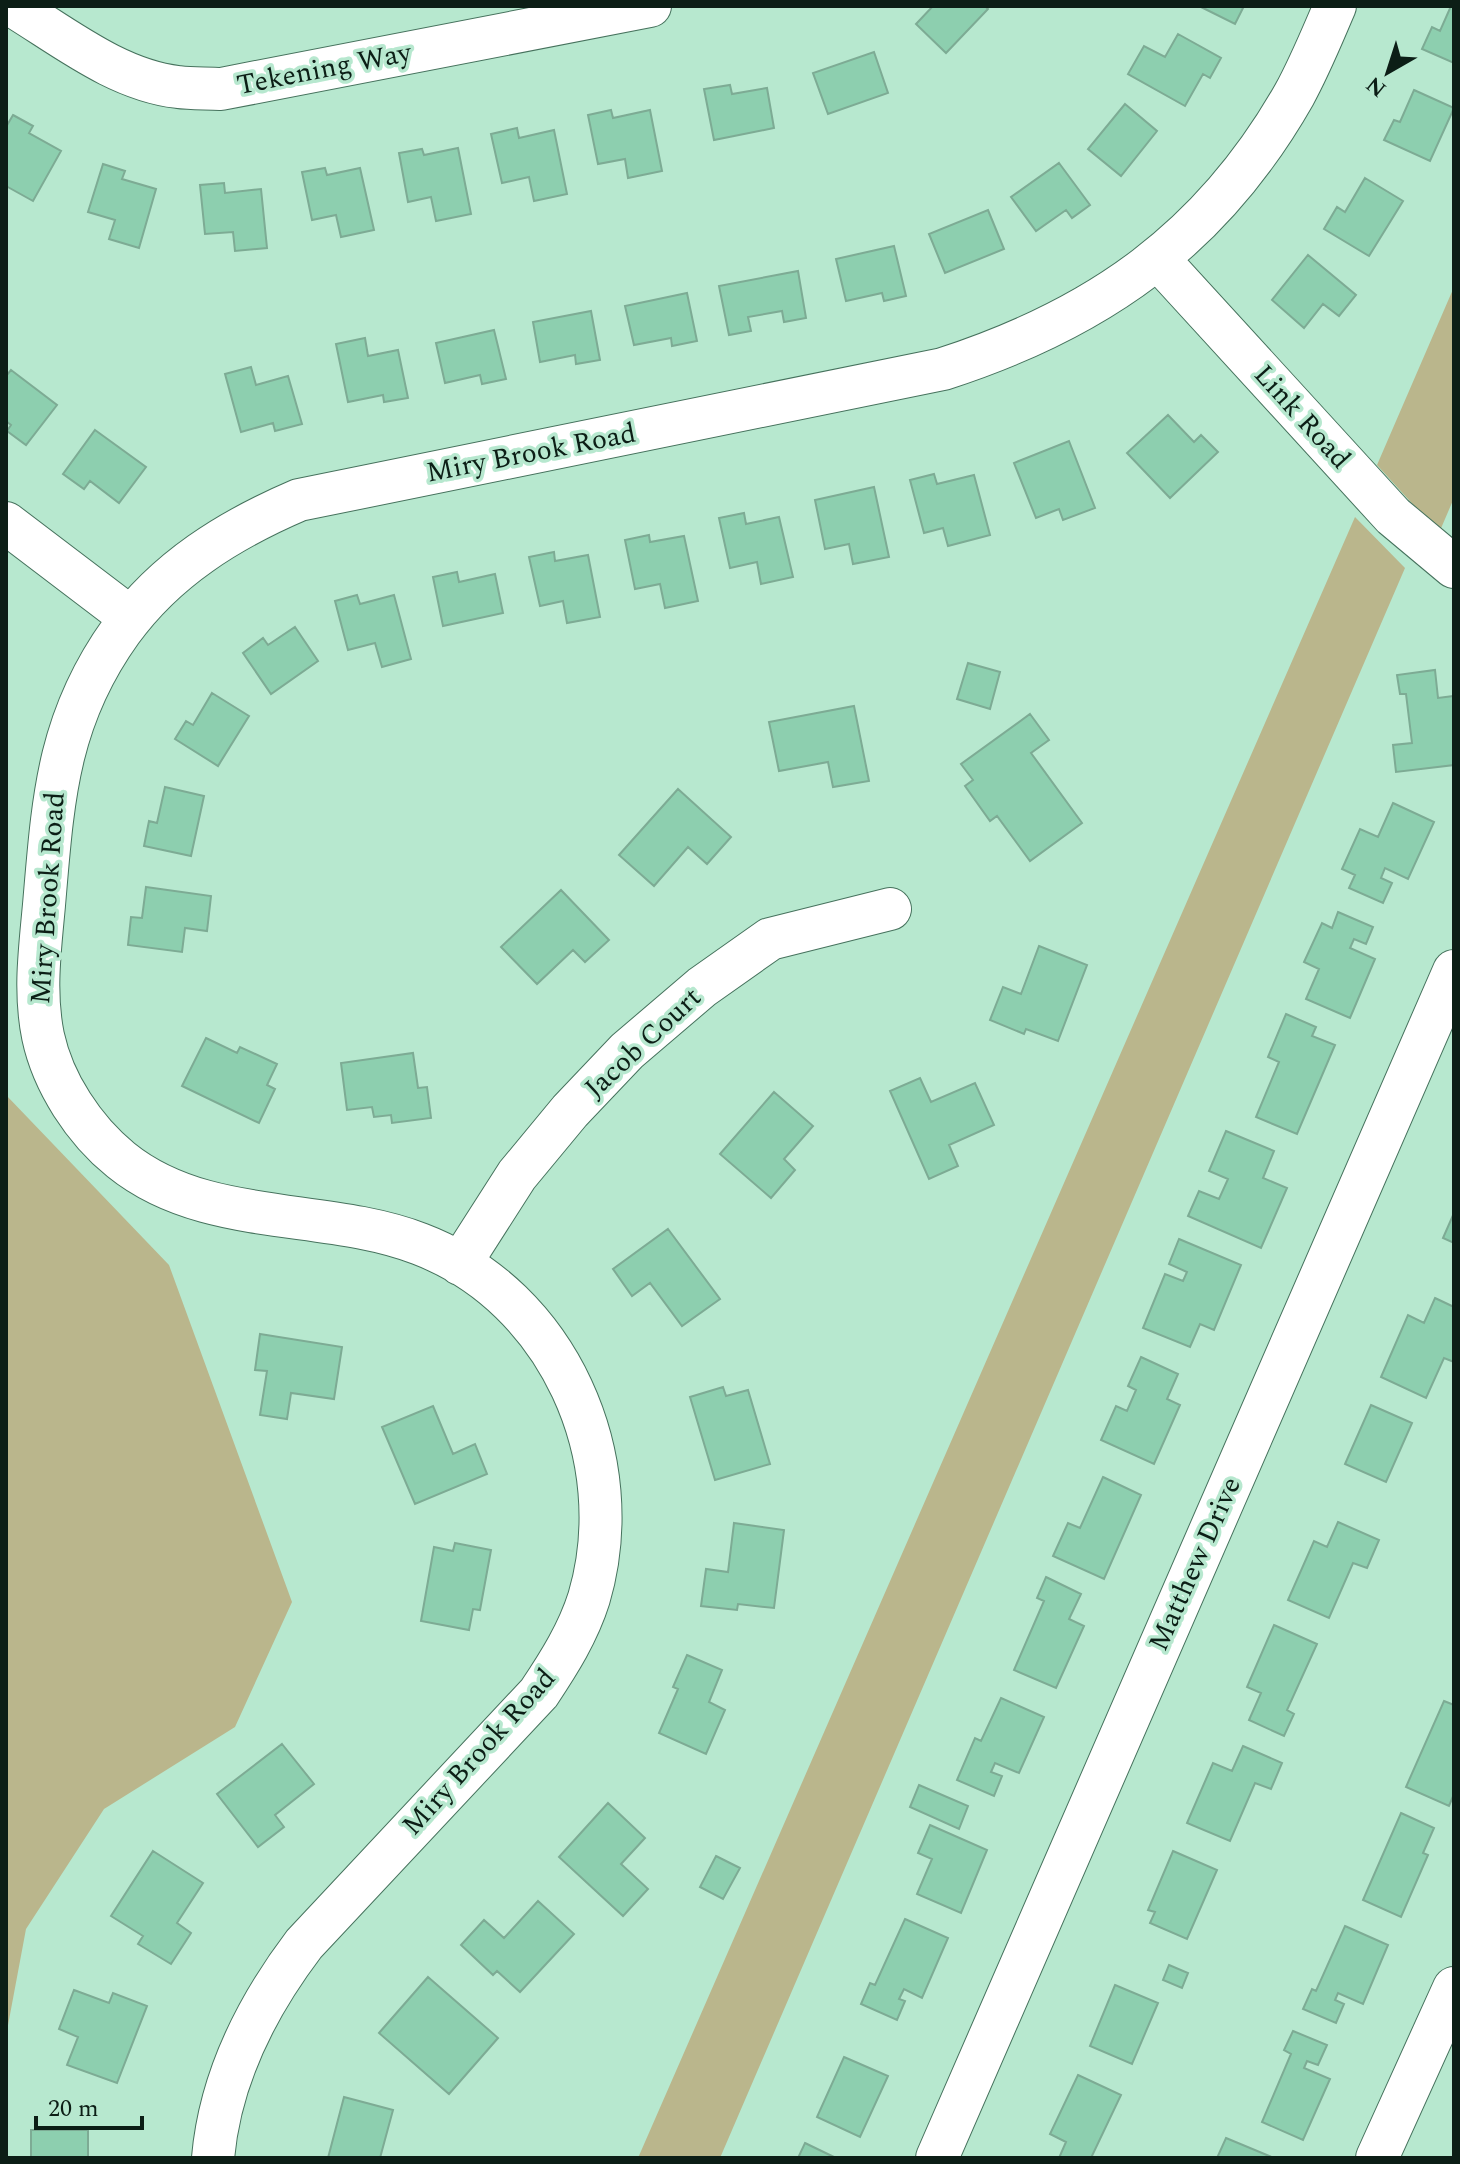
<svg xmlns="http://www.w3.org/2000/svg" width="1460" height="2164" font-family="Spectral,serif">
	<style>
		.green { fill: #bab68c }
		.building { fill: #8dcfaf; stroke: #7dab94; stroke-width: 2 }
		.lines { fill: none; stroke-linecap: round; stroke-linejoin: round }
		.street-casing { stroke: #46725d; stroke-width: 44 }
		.street { stroke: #fff; stroke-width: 42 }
		.labels { text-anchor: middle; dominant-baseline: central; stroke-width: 7; stroke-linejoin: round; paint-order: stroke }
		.street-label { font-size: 28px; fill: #0c1e16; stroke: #b7e8cf }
	</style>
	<rect width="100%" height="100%" fill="#b7e8cf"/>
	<path class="green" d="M1454 287V498L1439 533 1377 465Z
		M1355 517 1405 568 720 2158H638Z
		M6 1095 169 1265 292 1602 235 1727 104 1809 26 1929 6 2036Z"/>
	<path class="building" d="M933 6H985L988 9 946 53 916 24Z
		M1199 6H1244L1235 24Z
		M1451 6H1454V63L1422 49 1432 27 1440 31Z
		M1178 34 1221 58 1210 78 1203 74 1185 106 1128 74 1144 46 1165 57Z
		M874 52 888 93 828 114 813 73Z
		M730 85 732 94 767 88 774 128 714 140 704 89Z
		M1414 90 1454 108 1430 161 1384 140 1394 120 1400 122Z
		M1125 104 1157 131 1121 176 1088 149Z
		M611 110 613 118 650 110 662 171 628 178 625 159 598 164 588 115Z
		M13 115 33 126 29 133 61 151 33 201 6 186V127Z
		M517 128 519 138 554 130 567 194 534 201 529 177 502 183 491 134Z
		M458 148 471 214 436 221 431 197 408 202 399 153 422 149 424 155Z
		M1059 163 1090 205 1072 218 1066 210 1036 231 1011 197Z
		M103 164 125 171 122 179 156 189 139 248 109 239 115 220 88 212Z
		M325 168 327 175 360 168 374 230 341 237 336 215 312 220 302 172Z
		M1365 178 1403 201 1369 256 1324 229 1337 207 1345 212Z
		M224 183 225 193 261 189 267 248 235 251 233 232 205 234 200 185Z
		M988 210 1004 249 945 273 929 234Z
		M894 246 906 296 884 301 882 293 846 301 836 259Z
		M1308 255 1356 295 1339 316 1323 304 1304 328 1272 300Z
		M798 271 806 318 784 322 782 311 748 317 751 331 729 335 719 286Z
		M687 293 697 341 672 346 671 338 634 345 625 306Z
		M591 311 600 360 576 364 575 355 540 362 533 322Z
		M494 330 506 379 482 384 480 375 445 383 436 343Z
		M365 338 368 356 398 350 408 398 384 402 383 395 348 402 336 344Z
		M251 367 256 385 288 376 302 424 275 431 273 423 241 432 225 374Z
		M11 370 57 405 26 445 7 431 11 425 6 421V376Z
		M1168 415 1194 442 1201 435 1218 452 1170 498 1127 453Z
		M95 430 146 467 119 503 90 481 84 489 63 474Z
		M1069 441 1095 508 1063 520 1059 509 1036 518 1014 463Z
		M934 474 937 484 974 475 990 535 948 546 943 528 924 533 910 480Z
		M874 487 889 557 853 564 849 544 825 549 815 500Z
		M744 513 746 524 779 517 793 577 761 584 757 562 730 568 719 518Z
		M649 535 650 542 684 536 698 601 665 608 660 584 635 589 625 540Z
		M554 552 555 561 588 555 600 617 567 623 563 601 540 606 529 557Z
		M457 572 459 582 495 574 503 613 443 626 433 577Z
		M357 595 360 604 394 595 411 659 382 667 375 643 348 650 335 601Z
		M295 627 318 661 271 694 243 653 263 638 268 645Z
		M968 663 1000 672 990 709 957 699Z
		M1435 670 1438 698 1454 696V765L1396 772 1393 745 1412 743 1406 694H1400L1397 675Z
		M212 693 249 716 218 766 175 739 186 721 193 725Z
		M854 706 869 781 833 787 828 762 779 771 769 722Z
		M1030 714 1049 740 1031 753 1082 823 1030 861 997 816 990 821 965 786 973 780 961 764Z
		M165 787 204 796 191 856 144 846 149 821 157 823Z
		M678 789 731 837 707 864 688 847 654 886 619 855Z
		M1393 803 1434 822 1408 879 1385 868 1381 878 1392 883 1383 903 1349 888 1355 875 1342 869 1360 829 1378 837Z
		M146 887 211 896 207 931 185 928 182 952 128 945 131 917 142 918Z
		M561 890 609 940 585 962 573 950 537 984 501 947Z
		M1338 912 1373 927 1366 944 1354 939 1350 948 1375 959 1350 1018 1306 999 1319 969 1304 962 1322 923 1332 928Z
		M1039 946 1087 965 1058 1041 1026 1029 1024 1034 990 1020 1003 987 1021 994Z
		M1286 1014 1316 1027 1312 1036 1335 1045 1297 1134 1256 1117 1279 1062 1268 1057Z
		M206 1038 237 1053 240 1047 277 1064 267 1085 275 1089 259 1123 182 1086Z
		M413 1053 418 1088 427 1087 431 1118 392 1123 391 1115 374 1117 372 1107 347 1110 341 1063Z
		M920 1078 931 1102 975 1083 994 1125 949 1145 958 1166 929 1179 890 1091Z
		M774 1092 813 1126 784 1159 795 1170 771 1198 720 1154Z
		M1226 1131 1274 1151 1263 1178 1287 1188 1261 1248 1188 1216 1199 1191 1219 1199 1228 1179 1209 1171Z
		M1454 1213V1243L1443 1238Z
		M668 1229 720 1299 682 1326 650 1283 632 1296 613 1269Z
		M1179 1239 1241 1265 1214 1330 1200 1324 1190 1347 1143 1328 1165 1274 1183 1281 1187 1272 1169 1264Z
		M1435 1298 1454 1307V1362L1444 1358 1426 1398 1381 1377 1408 1315 1424 1323Z
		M260 1334 342 1347 334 1399 291 1393 287 1419 260 1415 267 1371 255 1370Z
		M1141 1357 1178 1374 1167 1399 1180 1405 1154 1464 1101 1440 1116 1406 1127 1411 1136 1390 1128 1386Z
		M723 1387 726 1396 748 1390 770 1464 715 1480 690 1397Z
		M1371 1405 1412 1423 1386 1482 1345 1464Z
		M433 1406 453 1454 475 1444 487 1474 415 1504 382 1427Z
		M1103 1477 1141 1495 1104 1579 1053 1556 1068 1523 1080 1528Z
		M1338 1522 1379 1540 1367 1568 1353 1563 1329 1618 1288 1600 1314 1541 1327 1547Z
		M734 1523 784 1530 774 1608 738 1604 737 1610 701 1606 706 1569 728 1572Z
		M455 1543 491 1550 480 1610 473 1609 469 1630 421 1621 434 1547 453 1551Z
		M1046 1577 1081 1594 1069 1619 1084 1626 1056 1688 1014 1670 1044 1601 1037 1598Z
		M1274 1625 1317 1644 1287 1710 1294 1714 1284 1736 1249 1720 1261 1693 1247 1687Z
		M687 1655 722 1670 709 1702 725 1710 706 1754 659 1733 678 1689 673 1687Z
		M1001 1698 1044 1717 1019 1773 995 1763 991 1772 1002 1776 994 1796 957 1780 975 1738 981 1741Z
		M1444 1701 1454 1705V1794L1449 1806 1406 1787Z
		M282 1744 314 1784 275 1815 284 1827 258 1847 217 1794Z
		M1243 1746 1282 1763 1271 1789 1255 1783 1230 1841 1187 1823 1213 1763 1232 1771Z
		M919 1785 968 1806 959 1829 910 1807Z
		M608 1803 645 1838 621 1864 648 1889 623 1916 559 1857Z
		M1401 1813 1434 1828 1423 1853 1428 1855 1401 1917 1363 1900Z
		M930 1825 987 1850 961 1913 917 1894 932 1859 918 1853Z
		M153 1851 203 1883 177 1923 191 1933 171 1964 138 1944 143 1936 111 1916Z
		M1173 1851 1217 1870 1187 1939 1150 1923 1155 1912 1148 1910Z
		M716 1856 740 1868 723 1899 700 1887Z
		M538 1901 574 1934 520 1992 497 1971 493 1975 461 1945 484 1920 504 1938Z
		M905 1919 948 1938 922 1998 904 1989 899 1999 905 2001 897 2020 861 2004 870 1983 875 1985Z
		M1345 1926 1388 1945 1363 2004 1338 1993 1335 2000 1344 2004 1336 2023 1303 2009 1312 1989 1316 1991Z
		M1169 1965 1188 1973 1182 1988 1163 1980Z
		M428 1977 498 2038 449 2094 379 2033Z
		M1115 1985 1158 2003 1132 2064 1090 2046Z
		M74 1990 109 2003 113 1993 147 2006 117 2083 67 2065 78 2037 59 2029Z
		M1293 2031 1327 2045 1318 2065 1307 2061 1304 2068 1330 2079 1303 2140 1262 2122 1291 2054 1284 2050Z
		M844 2057 888 2076 860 2137 817 2117Z
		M1078 2075 1121 2095 1091 2158H1059L1066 2142 1050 2134Z
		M344 2097 393 2110 380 2158H328Z
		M31 2130H88V2158H31Z
		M1226 2138 1274 2158H1217Z
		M805 2143 836 2158H798Z"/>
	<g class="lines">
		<defs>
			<path id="street" d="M13 6C64 37 117 80 178 87 192 89 207 88 221 89L650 6
				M1158 259 1393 516 1454 567
				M6 523 131 618
				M460 1264 517 1175 570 1111 627 1051 702 987 770 939 890 909
				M213 2158C220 2079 257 2006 304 1944L539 1693C559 1663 578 1633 589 1598 630 1459 559 1297 420 1244 324 1207 205 1228 121 1160 84 1130 53 1083 43 1036 34 992 40 949 44 905 53 800 57 720 121 631 166 569 229 530 299 500L943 369C1098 319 1212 239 1294 95 1310 66 1322 36 1335 6
				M937 2158 1454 971
				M1377 2158 1454 1988"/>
		</defs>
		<use href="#street" class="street-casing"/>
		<use href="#street" class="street"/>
	</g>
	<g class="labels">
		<g class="street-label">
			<text transform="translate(324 69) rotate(-11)">Tekening Way</text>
			<text transform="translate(1302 417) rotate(48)">Link Road</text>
			<text transform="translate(531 453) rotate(-11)">Miry Brook Road</text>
			<text transform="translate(48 898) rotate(-86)">Miry Brook Road</text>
			<text transform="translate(643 1043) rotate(-43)">Jacob Court</text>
			<text transform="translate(1195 1564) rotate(-66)">Matthew Drive</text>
			<text transform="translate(479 1752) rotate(-48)">Miry Brook Road</text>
		</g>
	</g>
	<rect width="1460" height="2164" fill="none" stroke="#0c1e16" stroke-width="16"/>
	<g transform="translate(1388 72) rotate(219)" stroke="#b7e8cf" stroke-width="6" paint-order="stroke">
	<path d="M0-6L14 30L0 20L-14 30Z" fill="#0c1e16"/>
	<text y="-12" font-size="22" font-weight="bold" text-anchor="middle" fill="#0c1e16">N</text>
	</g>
	<path d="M36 2116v12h106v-12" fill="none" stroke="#0c1e16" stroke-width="4"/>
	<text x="48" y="2116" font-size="24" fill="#0c1e16" stroke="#b7e8cf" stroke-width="6" paint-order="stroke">20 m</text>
</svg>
